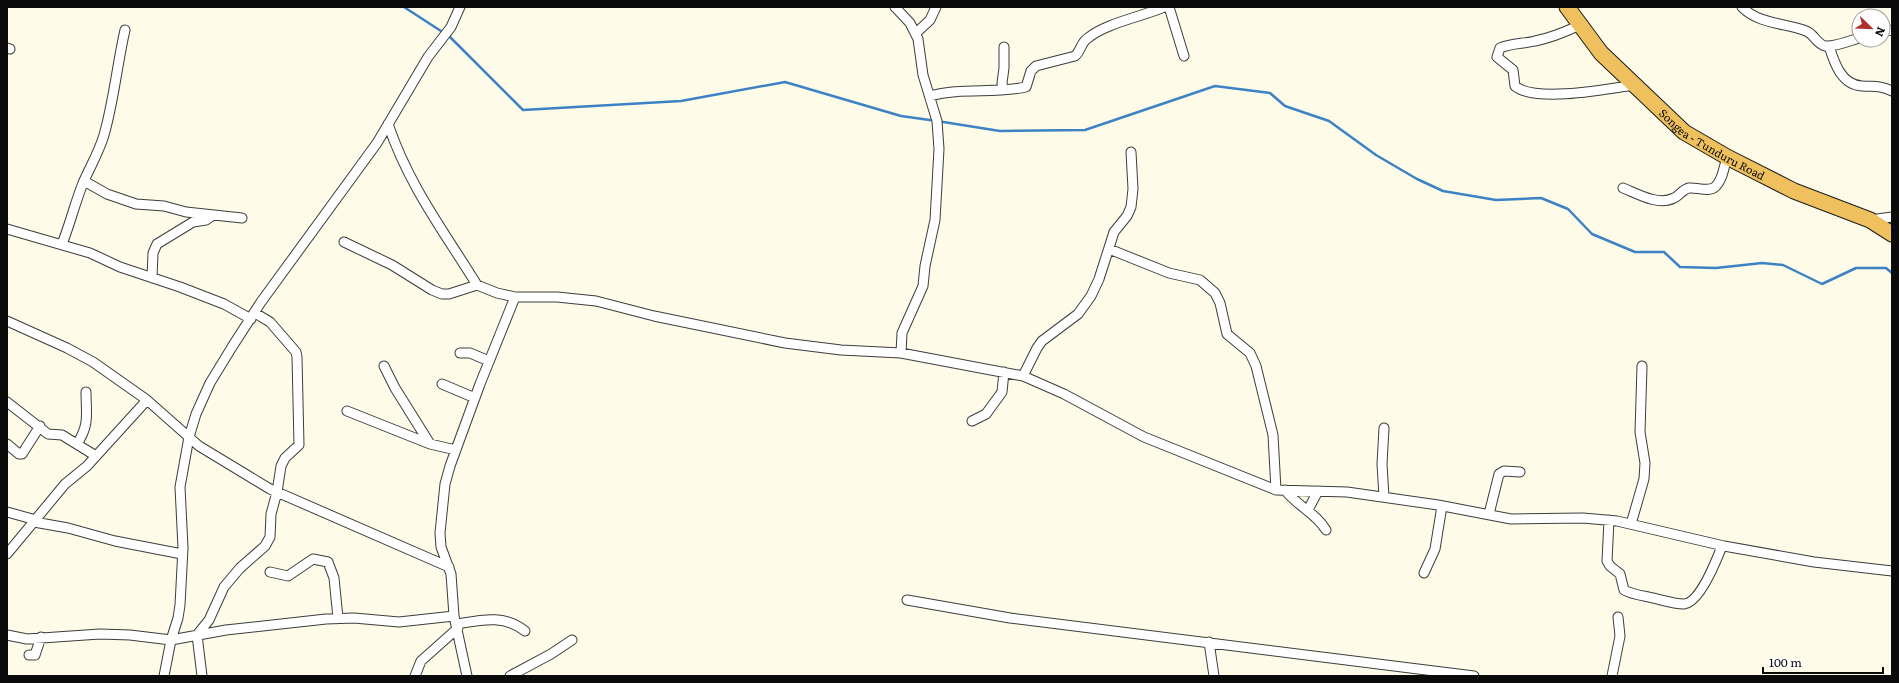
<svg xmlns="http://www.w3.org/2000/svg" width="1899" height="683" font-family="Literata,serif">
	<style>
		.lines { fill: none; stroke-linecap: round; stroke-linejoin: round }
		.stream { stroke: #3c82c4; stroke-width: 2.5 }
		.minor-casing { stroke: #3d3d3d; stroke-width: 11 }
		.trunk-casing { stroke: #1b1b1b; stroke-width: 17 }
		.minor { stroke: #fff; stroke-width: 9 }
		.trunk { stroke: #eec15e; stroke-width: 15 }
		.labels { text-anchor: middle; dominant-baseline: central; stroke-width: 4; stroke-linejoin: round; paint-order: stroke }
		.street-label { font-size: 11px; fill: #0a0a0a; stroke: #fff }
	</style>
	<rect width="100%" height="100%" fill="#fefbe8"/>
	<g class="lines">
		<path class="stream" d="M404 7 444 33
			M448 35 523 110 681 101 785 82 901 116 937 121 1000 131 1085 130 1215 86 1270 93 1285 106 1329 121 1376 155 1417 179 1443 191 1496 200 1541 198 1568 209 1592 234 1635 252H1664L1680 267 1716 268 1762 263 1783 265 1822 284 1856 268H1886L1892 273"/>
		<defs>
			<path id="minor" d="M895 7 910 23 918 39 923 75 937 121 939 149 935 220 925 266 923 286 902 333 901 353
				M1169 7 1184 56
				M1742 7C1758 24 1785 23 1806 31 1814 34 1817 44 1825 46 1835 47 1849 41 1859 38
				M1580 25C1565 32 1551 38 1535 41 1523 44 1512 43 1500 48L1497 57 1513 70 1515 86C1535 103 1608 89 1634 85
				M1883 32 1892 30
				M916 33 930 20 936 7
				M1829 46C1834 62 1841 85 1862 86 1875 87 1879 85 1892 91
				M7 48 10 49
				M1003 90 1002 83 1004 68V47
				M930 96C961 87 994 94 1026 87L1031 71 1036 66 1075 56C1081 51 1081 42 1088 38 1106 23 1141 17 1164 7
				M388 124C409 186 443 230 477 285
				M84 181 107 194 136 204 164 206 186 212 242 218
				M1623 188C1638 194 1658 206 1674 198 1679 196 1683 189 1689 188 1697 187 1710 193 1716 186 1723 179 1724 166 1727 157
				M1870 220 1892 217
				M7 229 90 253 120 267 180 287 224 304 251 319
				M344 242 392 265 432 290 442 294H449L477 285 497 293 515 297H557L596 301 654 316 785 343 841 350 901 353 1023 376 1064 394 1144 437 1276 490 1347 492 1438 505 1511 519 1583 518 1617 521 1724 546 1814 562 1892 571
				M62 244C70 224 75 203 83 183 90 167 99 152 104 135 114 100 117 65 125 30
				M1109 249 1169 273 1200 280 1215 293 1220 303 1227 334 1250 353 1256 366 1273 435 1276 490
				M152 278 153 253 157 244 193 222 206 220 213 215
				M7 321 67 348 93 362 147 400 199 446 270 489 449 567
				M460 353H470L489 361
				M384 366 395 388 430 444
				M1023 376 1037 348 1042 341 1078 314 1091 296 1099 279 1114 232 1127 216 1131 207 1133 189 1131 152
				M442 384 475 398
				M7 402 48 434 62 435 96 456
				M347 411 430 444 456 450
				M972 421 986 414 1002 392 1004 372
				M7 444 19 454H22L40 426
				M77 444C90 424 86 414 86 392
				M1285 490C1297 506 1316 513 1326 530
				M1384 497 1382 464 1384 428
				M1308 510 1318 491
				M7 512 36 520
				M1489 514 1499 474 1504 471 1520 472
				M1609 520 1607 561 1610 566 1620 574 1624 590C1633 595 1646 596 1657 599 1665 601 1676 604 1684 604 1700 603 1717 559 1722 546
				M34 522 68 528 115 541 182 554
				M1631 524 1644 479 1645 463 1640 432 1642 366
				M7 554 65 484 87 466 147 400
				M270 572 288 576 313 559 328 562 334 578 338 618
				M1424 573 1435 549 1442 506
				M907 600 1010 618 1474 676
				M457 624C481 620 504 614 525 631
				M7 635 27 639 100 634 130 635 171 640 226 630 326 619 354 618 399 622 454 616
				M1209 642 1214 676
				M29 655H35L41 637
				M164 676 171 640 178 618 180 605 183 548 180 487 189 437 196 414 210 383 232 347 261 302 377 143 428 57 451 27 460 7
				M202 676 197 635 209 620 224 587 240 568 265 546 270 537 271 514 277 492 281 466 285 458 299 445 297 357 296 352 270 322 255 313
				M415 676 421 661 458 628
				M467 676 454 616 451 574 441 547 440 533 445 484 450 466 480 384 515 297
				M510 676 551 654 572 640
				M1612 676 1620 636 1618 617"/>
			<g id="trunk">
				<path id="s1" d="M1567 7 1601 53 1684 132 1727 157 1794 191 1870 220 1892 234"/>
			</g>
		</defs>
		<use href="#minor" class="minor-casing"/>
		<use href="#trunk" class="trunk-casing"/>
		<use href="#minor" class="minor"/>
		<use href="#trunk" class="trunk"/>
	</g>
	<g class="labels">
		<g class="street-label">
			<text stroke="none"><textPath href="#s1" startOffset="202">Songea - Tunduru Road</textPath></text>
		</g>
	</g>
	<rect width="1899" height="683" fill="none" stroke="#0a0a0a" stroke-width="16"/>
	<g transform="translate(1871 28) rotate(113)"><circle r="19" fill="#ffffff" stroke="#9d9d9d"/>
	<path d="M0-3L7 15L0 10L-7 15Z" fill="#b0302c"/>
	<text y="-6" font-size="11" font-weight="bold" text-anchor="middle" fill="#0a0a0a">N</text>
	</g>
	<path d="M1763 667v6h120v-6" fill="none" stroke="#0a0a0a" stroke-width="2"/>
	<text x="1769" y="667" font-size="12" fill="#0a0a0a" stroke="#ffffff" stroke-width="3" paint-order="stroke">100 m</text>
</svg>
